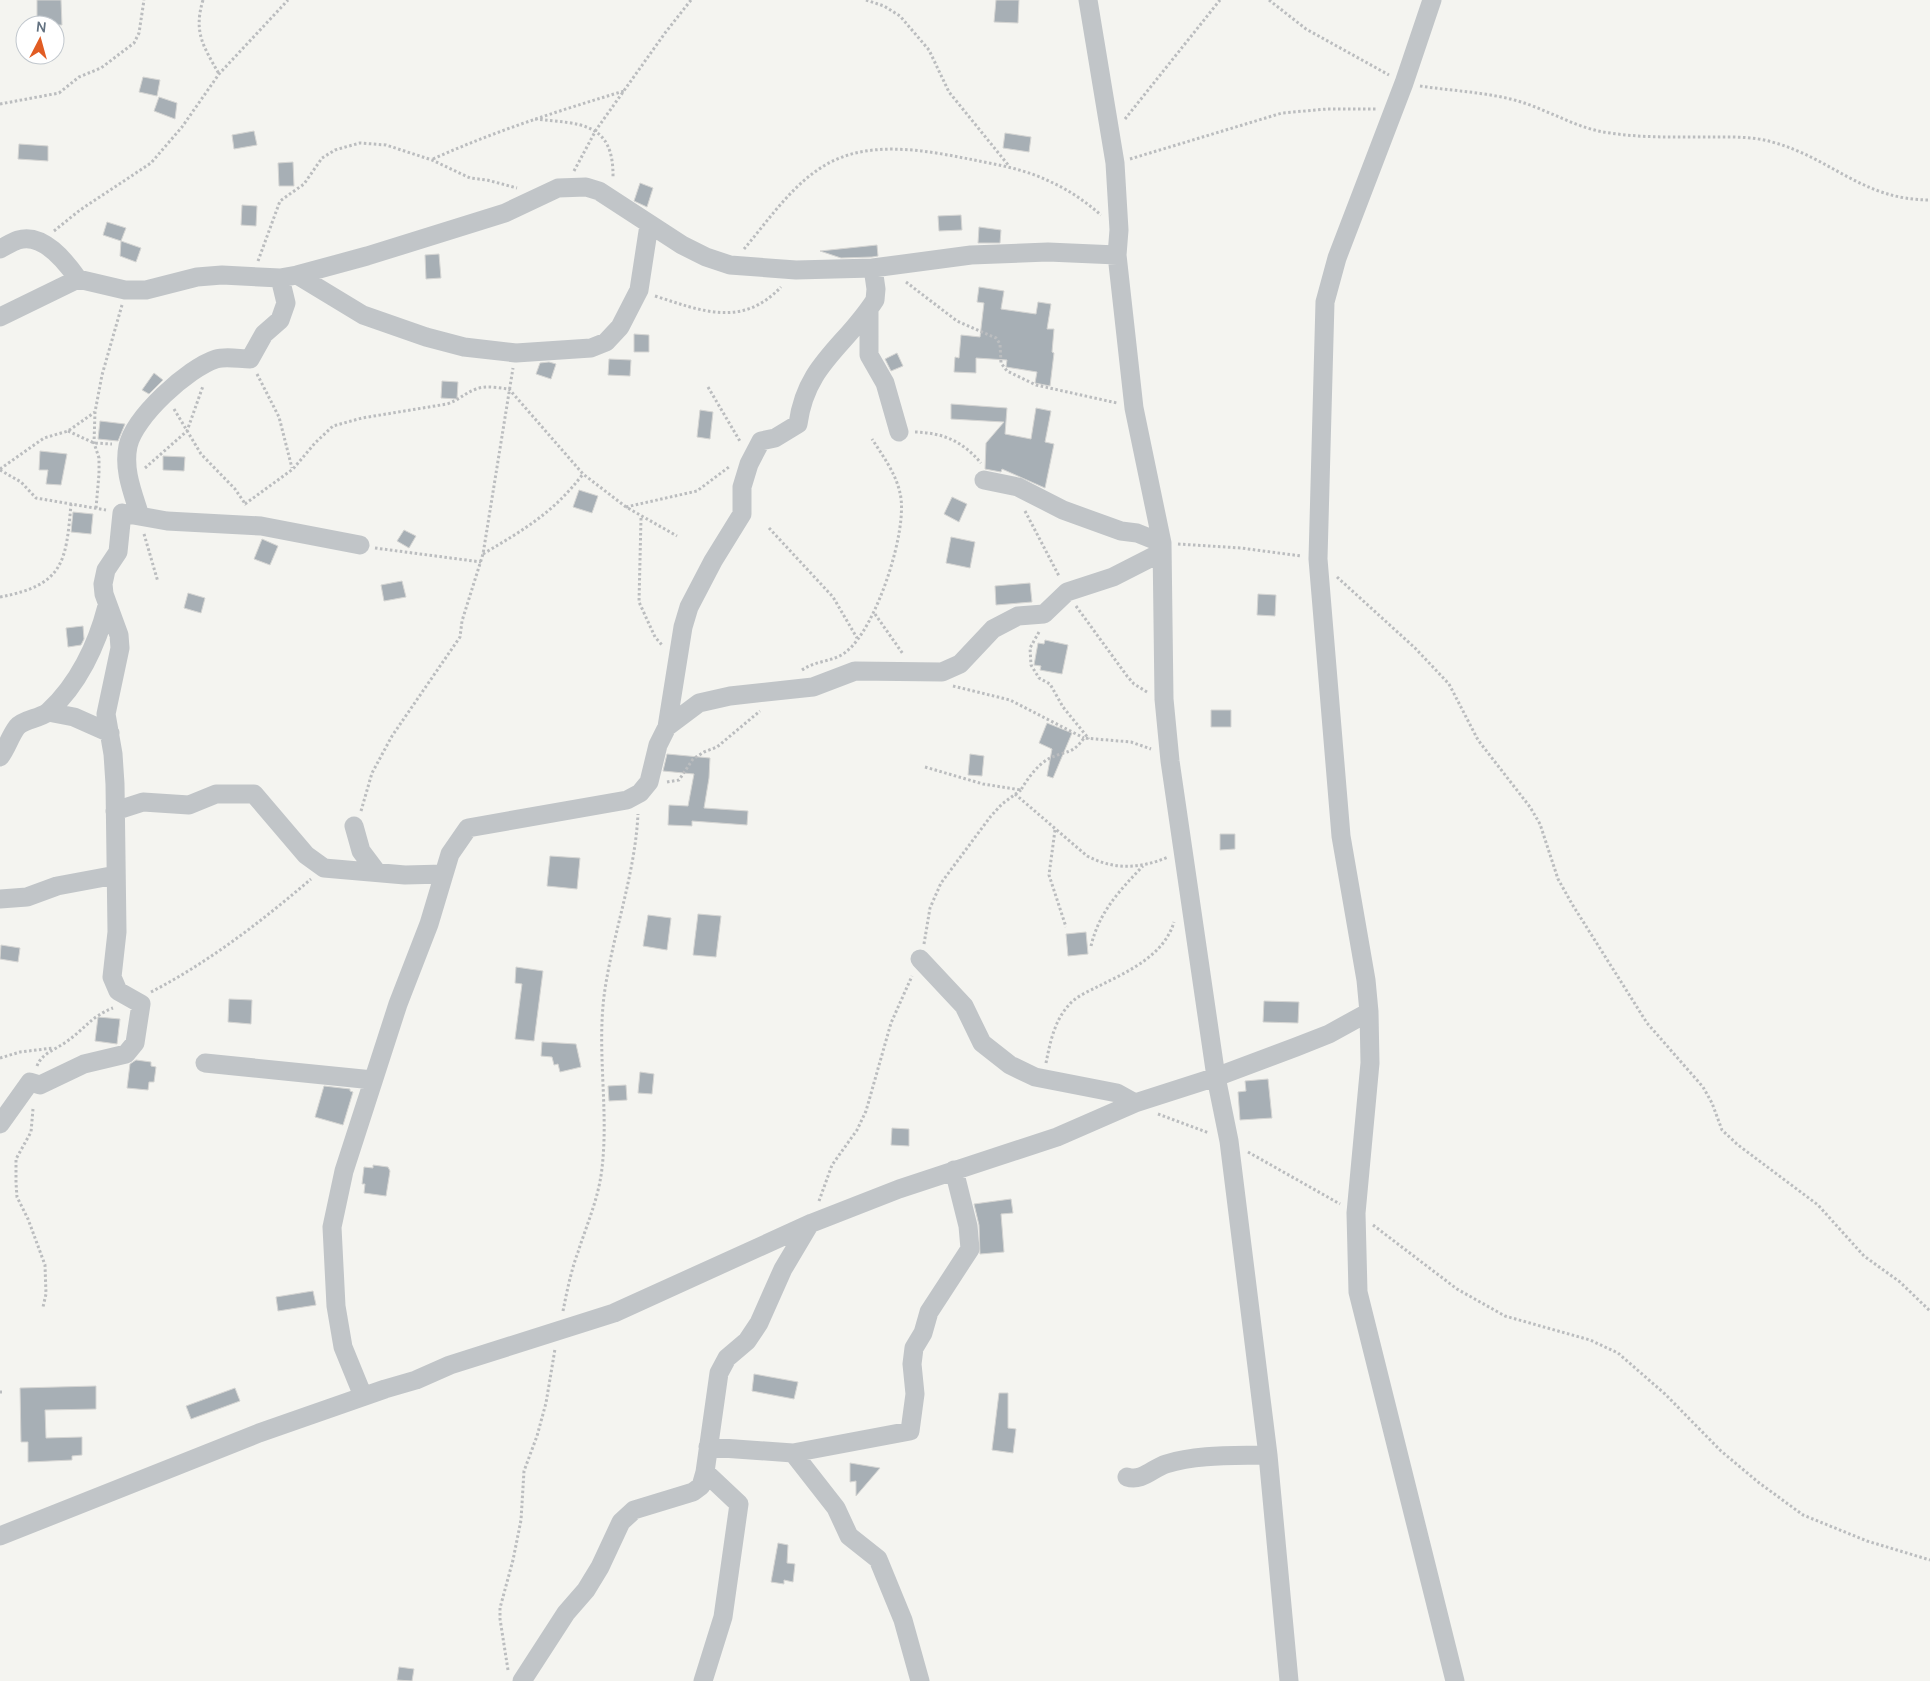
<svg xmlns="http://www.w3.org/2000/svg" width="1930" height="1681" font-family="Manrope,sans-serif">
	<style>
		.building { fill: #a7afb5; stroke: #d5d5d3 }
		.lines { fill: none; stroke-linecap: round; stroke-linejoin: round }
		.path { stroke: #bbbdbf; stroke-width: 3; stroke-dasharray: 2.5 2.5; stroke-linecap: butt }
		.minor { stroke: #c1c5c8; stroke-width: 19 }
	</style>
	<rect width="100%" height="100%" fill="#f4f4f0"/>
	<path class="building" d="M37 0H61L62 25H37Z
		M996 0H1019L1018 23 994 22Z
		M143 77 160 80 157 96 139 92Z
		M159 97 177 103 175 119 154 111Z
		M254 131 257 145 234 149 232 135Z
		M1005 133 1031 137 1029 152 1003 148Z
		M19 144 48 146V161L18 159Z
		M293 162 294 186H279L278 163Z
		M640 183 653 188 647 207 634 201Z
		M242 205 257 206 256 226 241 225Z
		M961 215 962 230 939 231 938 216Z
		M107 222 126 228 121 241 103 235Z
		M979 227 1001 230 1000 243H978Z
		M121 241 141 248 136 262 120 256Z
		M877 245 878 256 872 257 841 258 820 251Z
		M439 254 441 278 426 279 425 255Z
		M979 287 1004 291 1001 309 1036 314 1038 302 1051 304 1047 329H1054L1052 352 1054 353 1050 386 1035 383 1037 372 1006 367 1007 360 976 358V373L954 372 955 357 959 358 961 335 980 337 984 303 977 302Z
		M634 334 649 335V352H634Z
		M897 353 903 366 891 371 885 359Z
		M609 359 631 360 630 376 608 375Z
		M549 362 556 364 551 379 536 374 540 363Z
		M154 373 163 380 149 394 142 390Z
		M442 381 458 382 457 399 441 398Z
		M951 404 1007 408 1005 434 1031 439 1036 408 1051 411 1045 442 1054 444 1045 488 1002 469 1001 472 985 469 986 443 1004 422 951 419Z
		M700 410 713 412 710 439 697 437Z
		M100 421 125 424 118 441 98 439Z
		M40 451 67 454 61 485 46 484 48 470H39Z
		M163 456 185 457 184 471 163 470Z
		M579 490 598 496 592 513 573 507Z
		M952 497 967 504 959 522 944 514Z
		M73 512 93 514 91 534 71 532Z
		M404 530 416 536 409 548 397 541Z
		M951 537 975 542 970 568 946 563Z
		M262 539 278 546 270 565 254 559Z
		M402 581 406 597 384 601 381 585Z
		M1030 583 1032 602 996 605 995 586Z
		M188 593 205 598 201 613 184 608Z
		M1258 594 1276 595 1275 616 1257 615Z
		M83 626 84 639 81 645 68 647 66 628Z
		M1045 640 1068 645 1062 674 1040 670 1041 666 1034 665 1038 643 1044 644Z
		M1211 710H1231V727H1211Z
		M1047 723 1072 733 1053 778 1047 776 1052 749 1039 743Z
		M667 754 710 758 709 778 704 808 748 811 747 825 692 821V826L668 825 669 805 688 806 694 774 663 771Z
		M970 754 984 756 982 776 968 775Z
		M1220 834H1235V849L1220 850Z
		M550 856 580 858 577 889 547 886Z
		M698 914 721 916 716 957 693 955Z
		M648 915 671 918 667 950 643 946Z
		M1086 932 1088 954 1068 956 1066 934Z
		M1 945 20 948 18 962 0 959Z
		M516 967 543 971 534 1041 515 1039 522 984 515 983Z
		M229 999 252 1000 251 1024 228 1022Z
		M1264 1001 1299 1002 1298 1023 1263 1022Z
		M98 1017 120 1019 117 1044 95 1041Z
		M542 1042 576 1044 581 1067 560 1072 558 1064 554 1065 552 1057 541 1056Z
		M136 1060 151 1062V1066L156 1067 154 1082H149L148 1090 127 1088 130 1064Z
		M640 1072 654 1074 652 1094 638 1093Z
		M1268 1079 1272 1118 1240 1120 1238 1092 1246 1091 1245 1081Z
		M626 1085 627 1100 609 1101 608 1086Z
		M324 1086 350 1089V1091L353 1092 343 1125 315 1117Z
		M892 1128 909 1129V1146L891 1145Z
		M373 1165 388 1167 390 1171 386 1196 364 1193 365 1184H362L364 1167 373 1168Z
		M1011 1199 1013 1213 1001 1214 1004 1252 980 1254 979 1225 974 1204Z
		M313 1291 316 1305 278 1311 276 1297Z
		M754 1374 798 1382 794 1399 752 1391Z
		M96 1386V1409L45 1410 46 1438 82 1437V1455L72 1456V1460L28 1462V1442H21L20 1388Z
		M235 1388 240 1401 191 1419 186 1406Z
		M999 1393H1008V1428L1016 1429 1013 1453 992 1450Z
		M850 1463 880 1468 856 1496V1481L850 1482Z
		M778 1543 788 1545 787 1563 795 1564 793 1582 784 1580V1584L771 1582Z
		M399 1667 414 1669 412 1681 397 1680Z"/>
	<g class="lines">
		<path class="path" d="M203 0C193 33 204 47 219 74
			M866 0 884 6 900 16 929 50 949 92 1009 166
			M1269 0 1306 29 1389 75
			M1420 86C1453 91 1486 92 1518 101 1549 110 1577 129 1610 133 1643 138 1675 137 1708 137 1729 137 1752 136 1772 142 1832 158 1862 200 1930 200
			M0 104 59 93 79 77 101 68 134 43 139 33 144 0
			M535 119C580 124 614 121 613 178
			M1125 119 1220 0
			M433 159C495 131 558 111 624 91
			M1130 159 1282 113 1327 109H1377
			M574 171 596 130 665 33 691 0
			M54 231 80 210 151 163 182 127 219 74 288 0
			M744 249C767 222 789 189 819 169 864 138 924 150 974 160 1000 165 1027 170 1051 182 1069 190 1086 202 1101 215
			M258 261 280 201 304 184 322 158 335 150 349 146 360 143 386 145 432 160 470 178 487 180 517 188
			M906 282 957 321 996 338 1000 344 1001 363 1007 371 1036 385 1117 403
			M655 296C702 311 742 328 781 287
			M257 374 279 417 292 468
			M708 387 741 443
			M174 409 201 454 235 489 246 505
			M68 431 94 443 112 444
			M915 432C944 433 962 441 981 463
			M145 468 187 431 203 386
			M0 469 44 438 68 431 95 412
			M0 470 21 482 36 498 106 510
			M245 504 293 469 315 443 333 426 362 418 447 404C459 400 465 393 476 389 486 385 499 388 509 389L583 474 626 507 677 536
			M626 507 697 491 729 467
			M96 508 99 474V458L94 443 95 412 102 375 122 305
			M1025 511 1059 576
			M641 518 639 602 655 637 662 645
			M769 528 833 597 857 638
			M144 534 158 582
			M1178 544 1241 548 1301 556
			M375 548 481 562
			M483 554C525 529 553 513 583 474
			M1337 577 1415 648 1449 684 1478 740 1530 807 1540 824 1558 879 1572 904 1647 1023 1703 1087 1712 1103 1722 1130 1738 1145 1818 1205 1864 1256 1900 1282 1930 1311
			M0 597C64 585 66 562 71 504
			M1076 606 1127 676 1134 684 1147 692
			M875 614 903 654
			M1039 632 1030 648 1031 665 1039 678 1050 684 1063 707 1089 739
			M802 670C816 660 835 662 847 651 876 628 909 529 900 493 896 474 883 456 872 439
			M953 686 1010 700 1084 738
			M925 767 983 784 1021 790C1027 779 1038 764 1050 758 1067 750 1072 755 1084 738L1131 742 1151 749
			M667 782 679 780 693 759 704 752 717 747 760 711
			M1015 794 1087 856C1114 870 1140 869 1168 857
			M361 811 372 773 392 736 460 637 462 621 483 554 513 368
			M1055 830 1049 875 1066 927
			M924 944 930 908 941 883 991 816 1002 804 1021 790
			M1091 946C1099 912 1120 890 1143 866
			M151 992C209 962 262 921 311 879
			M0 1058 20 1052 53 1048
			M1046 1063C1050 1043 1054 1022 1068 1006 1075 997 1087 992 1097 987 1127 972 1164 956 1174 922
			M37 1066C42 1053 55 1050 66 1042 85 1029 90 1017 113 1008
			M33 1109 31 1132 16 1159V1183L17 1197 28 1219 45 1265 46 1294 43 1307
			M1158 1114 1209 1133
			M1248 1152 1340 1204
			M819 1201 832 1165 857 1130 866 1111 891 1023 912 976
			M1373 1225 1457 1289 1505 1316 1590 1340 1618 1353 1665 1394 1721 1451 1758 1482 1803 1515 1867 1541 1930 1560
			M563 1311C567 1291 571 1271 578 1252 587 1224 599 1197 602 1168 609 1109 596 1048 605 989 614 930 635 874 638 814
			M0 1392H2
			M508 1670 500 1619V1608L513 1560 521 1520 524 1471 537 1436 546 1403 555 1349"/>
		<path class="minor" d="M1088 0 1115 163 1119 230 1117 255 1134 408 1162 543 1164 699 1170 761 1216 1077 1229 1141 1268 1455 1289 1681
			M1432 0 1404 83 1337 258 1325 302 1318 559 1341 836 1366 980 1369 1012 1370 1063 1356 1213 1358 1292 1455 1681
			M0 249C6 246 12 242 18 240 43 232 66 262 78 279
			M297 275 363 315 426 337 464 347 516 353 591 348 606 342 620 327 639 290 649 225
			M869 309V355L885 383 899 432
			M0 317 78 279 125 290H146L197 277 222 275 280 278 297 275 367 256 505 213 558 188 586 187 599 191 682 245 706 257 730 265 796 270 873 268 971 255 1048 252 1117 255
			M984 480 1018 487 1063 510 1121 531 1137 533 1162 543
			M140 516C133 493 123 470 128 446 134 417 188 368 216 359 226 356 240 359 250 359L264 334 280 320 286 303 280 278
			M48 712 74 717 110 733
			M667 727 699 703 730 696 813 687 855 671 942 672 960 664 993 629 1018 616 1044 614 1067 592 1113 577 1162 552
			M0 757C7 748 10 736 17 727 24 719 39 719 48 712 78 685 97 645 107 606
			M115 811 143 802 189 805 216 794H254L306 855 324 868 405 875 444 874
			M354 826 361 851 376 871
			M0 899 27 897 57 886 116 875
			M920 959 964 1006 982 1043 1010 1065 1035 1077 1117 1093 1135 1103
			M205 1063 373 1080
			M0 1124 30 1082 40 1085 84 1064 126 1054 135 1043 141 1004 118 991 112 977 117 932 115 784 113 754 106 714 120 648 119 635 104 594 103 584 106 570 118 552 122 513 167 521 261 526 360 545
			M363 1396 343 1347 336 1306 332 1227 344 1171 398 1004 429 924 450 854 468 828 627 800 640 793 649 782 658 745 667 727 683 627 689 607 713 561 742 514V487L749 464 761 441 775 438 798 424C806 364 845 347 875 300L876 289 873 268
			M708 1447 793 1453 836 1508 849 1536 878 1559 903 1620 920 1681
			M793 1453 910 1431 915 1394 912 1364 914 1348 923 1333 929 1312 970 1249 968 1226 954 1170
			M1127 1477C1142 1482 1153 1468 1166 1464 1198 1454 1235 1456 1268 1455
			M0 1536 259 1433 385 1389 416 1380 450 1365 614 1313 812 1223 899 1189 1057 1137 1135 1103 1216 1077 1296 1047 1329 1034 1369 1012
			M522 1681 566 1613 586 1590 600 1567 621 1522 634 1510 693 1492 701 1486 705 1472 719 1373 727 1358 747 1341 759 1323 783 1269 808 1227
			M703 1681 723 1617 739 1504 705 1472"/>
	</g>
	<g transform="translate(40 40) rotate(6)"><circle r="24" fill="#ffffff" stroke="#c1c7cd"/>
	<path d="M0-4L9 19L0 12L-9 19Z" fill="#e15c23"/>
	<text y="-8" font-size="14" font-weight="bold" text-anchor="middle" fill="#637281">N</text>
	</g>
</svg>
